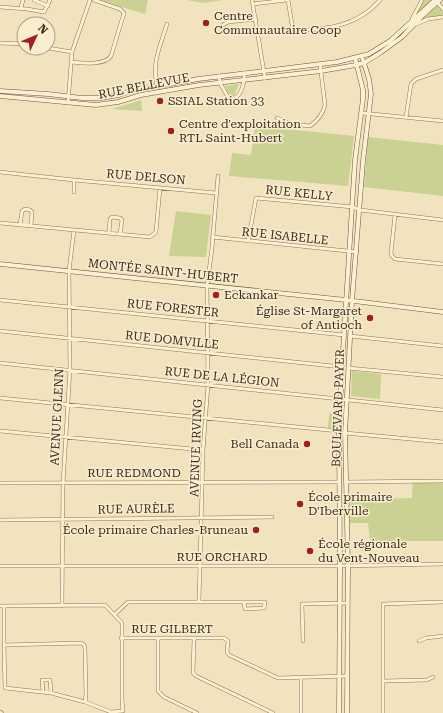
<svg xmlns="http://www.w3.org/2000/svg" width="443" height="713" font-family="'Roboto Serif',serif">
	<style>
		.green { fill: #cad192 }
		.lines { fill: none; stroke-linecap: round; stroke-linejoin: round }
		.street-casing { stroke: #8d7355; stroke-width: 4 }
		.secondary-casing { stroke: #6f5439; stroke-width: 5 }
		.street { stroke: #fcf0d3; stroke-width: 3 }
		.secondary { stroke: #fcf0d3; stroke-width: 4 }
		.poi-dot { fill: #a21f20; stroke: #f9edd0; stroke-width: 1.5 }
		.labels { text-anchor: middle; dominant-baseline: central; stroke-width: 3; stroke-linejoin: round; paint-order: stroke }
		.poi-label { font-size: 12px; fill: #3b2b1c; stroke: #f9edd0; text-anchor: start }
		.street-label { font-size: 12px; fill: #3b2b1c; stroke: #f9edd0 }
	</style>
	<rect width="100%" height="100%" fill="#f2e3bf"/>
	<path class="green" d="M98 0H148L145 14Z
		M187 0H224L203 3Z
		M424 0H433L416 15Z
		M437 5 443 11V16L429 18 417 23Z
		M239 84 235 94 232 96 229 94 225 86Z
		M141 100 142 111 112 109Z
		M255 126 354 136 348 186 229 176 232 153 251 155Z
		M368 137 443 145V196L364 187Z
		M176 211 211 215 206 257 169 256Z
		M352 371 381 374 380 399 351 396Z
		M333 400H337L336 428H328L329 414 333 413Z
		M413 480H443V541H370L368 523H349V500L412 498Z"/>
	<g class="lines">
		<defs>
			<path id="street" d="M34 0 48 6
				M252 0 265 78
				M288 0 293 31C326 29 357 27 380 0
				M436 1 443 9
				M253 4 286 0
				M0 7 27 9 44 12 50 0
				M21 8 23 0
				M412 19 422 0
				M223 25 228 22 256 19
				M414 25 428 19 443 17
				M0 43 24 44
				M48 48 72 52
				M72 62C82 63 104 66 111 56L124 13 120 9 94 0
				M219 76 220 83 228 97 235 98C242 94 245 81 244 73
				M157 88C152 61 159 50 167 24
				M68 103 72 52 90 0
				M362 113 443 121
				M406 117 411 84 416 79 443 70
				M277 118 291 124 310 126C317 121 323 114 325 105L320 64
				M0 172 74 180 216 193
				M74 192V180
				M395 215 391 253 392 256 395 259 443 264
				M0 223 150 237 156 232 160 188
				M20 225 22 211 25 209 30 210 32 212 31 226
				M109 233 110 219 112 217 120 218 122 220 120 234
				M212 237 357 252
				M248 241 256 198 353 207 360 210 443 220
				M0 300 344 335
				M0 331 342 367
				M350 336 443 346
				M0 363 443 410
				M348 368 443 377
				M0 398 339 431
				M0 431 203 450
				M345 433 443 442
				M346 482 443 481
				M0 483 339 482
				M0 520 272 517
				M0 566H340L443 564
				M199 602 203 450 208 385 207 286 212 248 218 176
				M0 606 105 605 122 623V700L123 711
				M4 606V645L5 688 51 693 85 702 111 712 123 711
				M62 606 63 483 70 369 69 271 74 230
				M115 614 128 602H265L264 608 245 609 244 603
				M121 638H224L228 641 227 652 229 655 278 678 347 676
				M194 638 193 673 196 676 273 713
				M158 639V691L164 697 197 713
				M303 641 302 604 347 603
				M419 641 426 638 443 636
				M4 645 81 643 84 645 85 648 86 695 85 702
				M301 678V713
				M383 681 427 680 433 677
				M43 692 42 680H50L51 693
				M383 713V604L443 602"/>
			<path id="secondary" d="M0 91 48 94 82 98H101L119 95 131 91 198 79 337 62 369 54 390 41 435 0
				M0 96 96 105 118 102 141 95 199 85 321 71 356 65 364 63 380 53 402 37 422 16 440 0
				M0 264 346 300 443 312
				M0 713H1
				M339 713 340 566 339 431 342 367 355 160 363 99V90L355 58
				M347 713 348 565 345 433 352 301 363 161 371 94 369 79 362 57"/>
		</defs>
		<use href="#street" class="street-casing"/>
		<use href="#secondary" class="secondary-casing"/>
		<use href="#street" class="street"/>
		<use href="#secondary" class="secondary"/>
	</g>
	<g class="poi-dot">
		<circle cx="206" cy="23" r="4"/>
		<circle cx="160" cy="101" r="4"/>
		<circle cx="171" cy="131" r="4"/>
		<circle cx="216" cy="295" r="4"/>
		<circle cx="370" cy="318" r="4"/>
		<circle cx="307" cy="444" r="4"/>
		<circle cx="300" cy="504" r="4"/>
		<circle cx="256" cy="530" r="4"/>
		<circle cx="310" cy="551" r="4"/>
	</g>
	<g class="labels">
		<g class="poi-label">
			<text x="214" y="16">Centre<tspan x="214" dy="14">Communautaire Coop</tspan></text>
			<text x="168" y="101">SSIAL Station 33</text>
			<text x="179" y="124">Centre d'exploitation<tspan x="179" dy="14">RTL Saint-Hubert</tspan></text>
			<text x="224" y="295">Eckankar</text>
			<text x="362" y="311" text-anchor="end">Église St-Margaret<tspan x="362" dy="14">of Antioch</tspan></text>
			<text x="299" y="444" text-anchor="end">Bell Canada</text>
			<text x="308" y="497">École primaire<tspan x="308" dy="14">D'Iberville</tspan></text>
			<text x="248" y="530" text-anchor="end">École primaire Charles-Bruneau</text>
			<text x="318" y="544">École régionale<tspan x="318" dy="14">du Vent-Nouveau</tspan></text>
		</g>
		<g class="street-label">
			<text transform="translate(144 86) rotate(-11)">RUE BELLEVUE</text>
			<text transform="translate(146 177) rotate(5)">RUE DELSON</text>
			<text transform="translate(299 193) rotate(6)">RUE KELLY</text>
			<text transform="translate(285 236) rotate(6)">RUE ISABELLE</text>
			<text transform="translate(163 271) rotate(6)">MONTÉE SAINT-HUBERT</text>
			<text transform="translate(173 308) rotate(6)">RUE FORESTER</text>
			<text transform="translate(172 340) rotate(6)">RUE DOMVILLE</text>
			<text transform="translate(222 377) rotate(6)">RUE DE LA LÉGION</text>
			<text transform="translate(338 408) rotate(-88)">BOULEVARD PAYER</text>
			<text transform="translate(57 417) rotate(-87)">AVENUE GLENN</text>
			<text transform="translate(196 448) rotate(-88)">AVENUE IRVING</text>
			<text x="134" y="473">RUE REDMOND</text>
			<text transform="translate(136 509) rotate(-1)">RUE AURÈLE</text>
			<text x="222" y="557">RUE ORCHARD</text>
			<text x="172" y="629">RUE GILBERT</text>
		</g>
	</g>
	<g transform="translate(36 36) rotate(46)"><circle r="19" fill="#f9edd0" stroke="#ad9f88"/>
	<path d="M0-3L7 15L0 10L-7 15Z" fill="#a21f20"/>
	<text y="-6" font-size="11" font-weight="bold" text-anchor="middle" fill="#3b2b1c">N</text>
	</g>
</svg>
